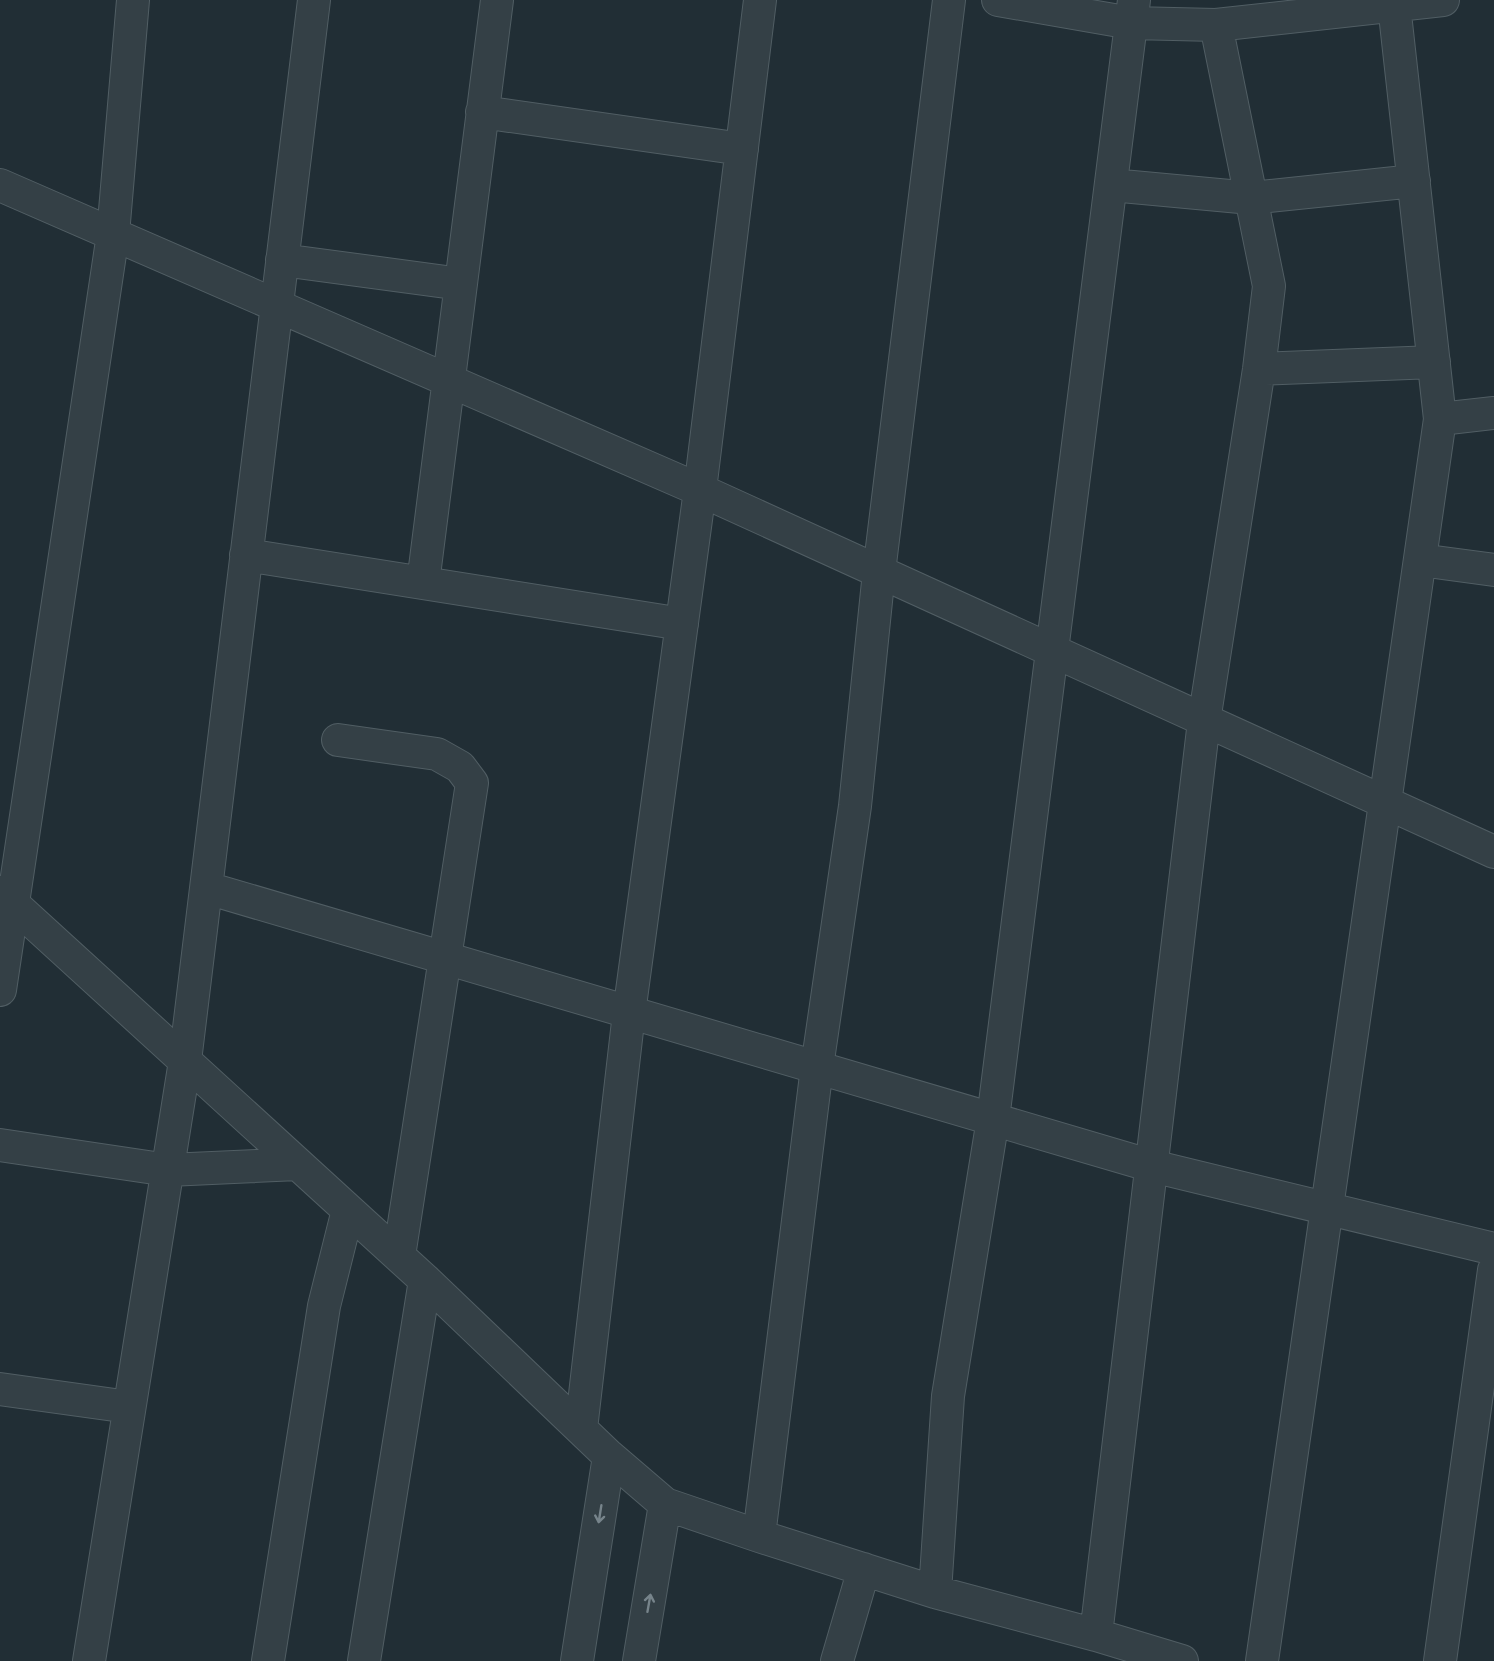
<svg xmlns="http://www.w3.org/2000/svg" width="1494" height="1661" font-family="Lato,sans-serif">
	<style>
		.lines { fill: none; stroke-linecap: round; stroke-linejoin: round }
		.minor-casing { stroke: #515e64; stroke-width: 34 }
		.minor { stroke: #344046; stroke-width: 32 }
		.oneway { stroke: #77848b }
	</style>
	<rect width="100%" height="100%" fill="#212e35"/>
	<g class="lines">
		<defs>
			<path id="minor" d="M998 0 1131 23 1216 25 1443 0
				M482 112 742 149
				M0 185 700 490 1494 852
				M1111 185 1251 198 1414 181
				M282 260 461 284
				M1259 369 1434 362
				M1440 419 1494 413
				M246 555 682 624
				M1420 560 1494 570
				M423 583 497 0
				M338 740 437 754 460 767 472 783 399 1256
				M207 888 1152 1166 1494 1249
				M0 892 425 1280 609 1456 665 1504 759 1536 935 1592 1096 1635 1182 1661
				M0 990 113 234 133 0
				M0 1145 168 1170 298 1164
				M0 1389 129 1407
				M581 1429 629 1013 700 490 760 0
				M759 1536 817 1067 855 806 879 572 949 0
				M935 1592 948 1396 993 1119 1134 0
				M1096 1635 1204 721 1259 369 1269 286 1216 25
				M89 1661 185 1061 314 0
				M268 1661 324 1306 348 1210
				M364 1661 425 1280
				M577 1661 609 1456
				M639 1661 665 1504
				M837 1661 864 1569
				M1262 1661 1440 419 1394 5
				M1440 1661 1494 1270"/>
		</defs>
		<use href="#minor" class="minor-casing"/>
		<use href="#minor" class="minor"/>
	</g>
	<defs><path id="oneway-shaft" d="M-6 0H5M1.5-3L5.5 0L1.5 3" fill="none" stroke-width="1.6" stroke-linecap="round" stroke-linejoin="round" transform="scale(1.5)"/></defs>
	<g class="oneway">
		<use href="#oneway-shaft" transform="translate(600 1514) rotate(99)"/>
		<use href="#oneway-shaft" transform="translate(649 1603) rotate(-80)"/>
	</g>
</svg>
